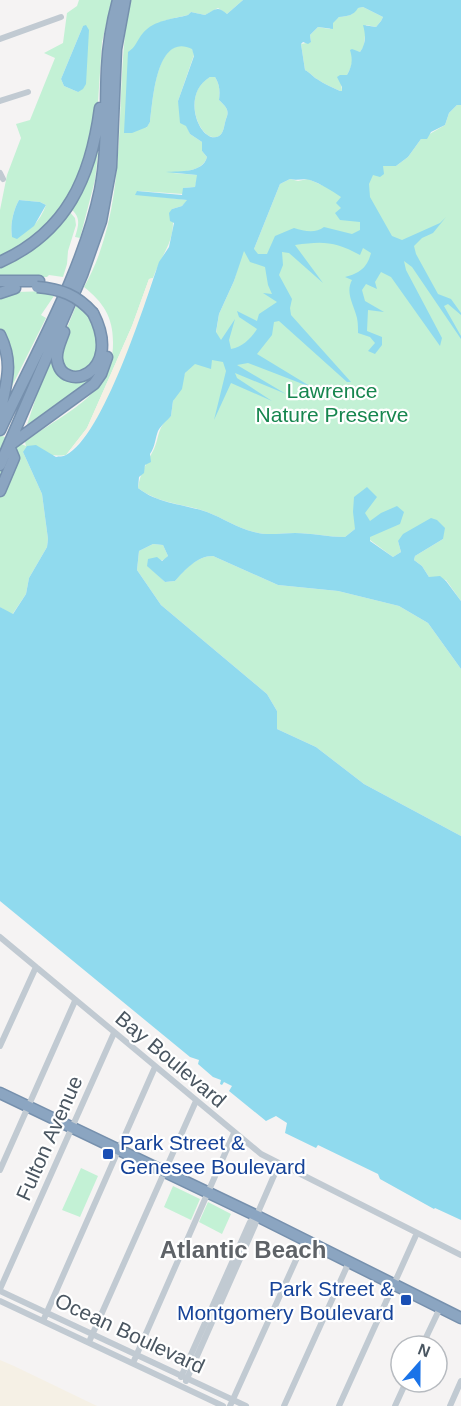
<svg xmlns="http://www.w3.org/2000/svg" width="461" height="1406" font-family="Helvetica,sans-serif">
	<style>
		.green { fill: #c3f1d5; fill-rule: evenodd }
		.sand { fill: #f5f0e5 }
		.water { fill: #90daee; fill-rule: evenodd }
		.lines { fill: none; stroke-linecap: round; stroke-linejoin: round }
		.highway-casing { stroke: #7690ad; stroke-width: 13 }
		.street { stroke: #c1cad2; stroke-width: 6 }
		.highway { stroke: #8ba5c1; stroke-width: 10 }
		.highway-bridge-casing { stroke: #7690ad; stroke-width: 13; stroke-linecap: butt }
		.highway-bridge { stroke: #8ba5c1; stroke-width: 10 }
		.transit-dot { fill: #1a4fb4; stroke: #fff; stroke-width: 2 }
		.labels { text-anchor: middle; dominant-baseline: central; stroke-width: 4.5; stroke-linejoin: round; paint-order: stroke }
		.park-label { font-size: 21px; fill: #17864f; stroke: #fff }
		.street-label { font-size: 21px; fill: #4a5661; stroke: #fff }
		.transit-label { font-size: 21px; fill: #164399; stroke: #fff; text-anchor: start }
		.quarter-label { font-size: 24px; font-weight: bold; fill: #5f6368; stroke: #fff }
	</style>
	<rect width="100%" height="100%" fill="#f5f3f3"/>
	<path class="green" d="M79 0H112L102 42 98 102 92 140 84 169 57 216 54 215C40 235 21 245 0 258V210L7 175 21 138 16 124 30 120 55 58 44 53 63 43 67 13 77 6ZM83 26 78 92 64 86 61 79ZM19 200 40 202 46 205C40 222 29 233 12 237 10 225 13 211 19 200Z
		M130 0H243L227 14 218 8 205 15 191 12 188 15C159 22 151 21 134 49L146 128 150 122C153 100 156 32 192 48L194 55 178 101 190 134 202 142V151L207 157C203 171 185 171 173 173L198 175 195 187 183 188V194L138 191 136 194 188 200 182 206 172 209C177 242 163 250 153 278L149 279 132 326 87 428 66 455C52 457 37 453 23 452L42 494 48 539 47 547 29 578 26 594 12 615 0 607V435L26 446 25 442C61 414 114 396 113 342 113 317 103 302 84 287 133 200 112 95 130 0Z
		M363 7 383 17 381 21 376 27 366 25 364 46 360 52 355 51 351 67 347 75H340L342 91H340C332 87 324 84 317 79 313 77 311 73 305 70L301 44 311 42 310 35 318 27 330 29 332 23 339 17C348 16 353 16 357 8Z
		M210 77H215C220 85 220 92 219 100 226 107 230 110 226 119 224 125 224 133 219 136 201 146 179 94 210 77Z
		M457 105H461V601L446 580 429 577 422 566 414 560 415 556 443 539 398 541 401 552 393 557 355 529 345 537C328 537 312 533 295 533 281 533 268 536 254 532 237 528 223 518 207 512 183 503 161 505 138 488 140 473 147 463 154 449 160 435 157 427 171 416L173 401 185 373 216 333 219 314 234 281 243 250 254 249 280 184 290 179 298 181 308 179 324 186 383 166H396L408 157 421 139 445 125 449 113Z
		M98 144 99 145 95 180 80 238 75 237C79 224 81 217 70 208Z
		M68 210 75 218 76 225 68 251 67 264 63 277 49 275 47 277 0 278V265Z
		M48 291 56 293 41 315 46 318 10 390V380L13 377 0 331V295L17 292Z
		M77 303C100 326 99 333 96 364L79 375 62 368 59 348Z
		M55 347 53 361 80 381 93 378 95 380 24 434 47 364Z
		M153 544 163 545 168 556 166 559 147 565 165 582 175 581C185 569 197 556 213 556L278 585 338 591 399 606 428 623 461 669V836L364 784 316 747 277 729V711L267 694 161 605 137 570 139 551Z
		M81 1168 98 1176 80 1217 62 1210Z
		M173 1186 200 1199 191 1220 164 1207Z
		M208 1202 231 1214 222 1234 199 1222Z"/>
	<path class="sand" d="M153 278C138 324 117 393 88 432 82 441 73 448 66 455L87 428 132 326 149 279Z
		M0 1360 14 1366 97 1406H0Z"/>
	<path class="water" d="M243 0H461V105H457L449 113 445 125 431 132 427 139H421L408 157 396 166H383L384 174 380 177 373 175 369 184 370 197 392 236 402 240 440 223 446 217 433 233 422 238 414 246 416 254 438 294 451 299 461 313V315L448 304 444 306 461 336V339L412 267 404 261 406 270 442 338 440 346 391 277 381 272 375 282 377 289 366 284 362 290 365 301 384 312 368 310 367 331 382 337V345L375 354 368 351 375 343 370 337 358 333C358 328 358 323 357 318 354 305 345 293 352 280L345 277C360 273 367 268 371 253L363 248 360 255C335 241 322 241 295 245L323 283 289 253 282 252 283 265 279 275 292 299 290 308 291 315 351 382H347L279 321 274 322 272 335 257 354 313 388 248 363 237 365 286 394 235 373 237 378 272 401 231 383 214 420 226 371 223 362 212 360 211 369 195 364 185 373 182 389 173 401 171 416C167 421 162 424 158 431 155 439 155 447 150 454L151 462 145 465 144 473 139 477 138 488C158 504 184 504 207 512 223 518 237 528 254 532 268 536 281 533 295 533 312 533 328 537 345 537L355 529 353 512 354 497 367 487 377 497 365 513 370 521 381 513 397 506 404 512 400 524 370 537V541L393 557 401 552 398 541 403 534 431 518 437 520 445 528 443 539 415 556 414 560 422 566 429 577 440 576 446 581 461 601V669L428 623 399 606 338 591 278 585 213 556C197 556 185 570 175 581L165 582 147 566 148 559 157 557 162 561 168 556 163 545 153 544 139 551 137 570 161 605 267 694 277 711V729L316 747 364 784 461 836V1220L435 1208 434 1209 380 1179 378 1174 318 1145 316 1148 285 1133 287 1123 276 1116 266 1121 229 1091 232 1086 224 1082 222 1085 220 1084 221 1080 213 1077 198 1064 199 1060 190 1057 0 901V607L13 614 26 594 29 578 47 547 48 539 42 494 23 452 27 446 36 445 56 457C59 456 63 457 66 455 103 437 145 303 159 262L169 247 174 223 170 221 169 213 172 209 182 206 187 200 135 195 137 191 182 195 183 188 195 187 197 175 166 172C180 171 203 173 207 157L202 151V142L190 134 186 126 180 123 178 101 194 56 192 49C156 32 153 101 150 122L147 127 132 133H124L128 52C136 47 137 40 143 33 154 20 173 19 188 15L191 12 205 15C215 10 217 5 227 14ZM363 7 383 17 381 21 376 27 363 25C366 36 366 44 360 52L352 49 350 50C353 60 352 66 347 75H340L337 77 342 87V91H340C332 87 324 84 317 79 313 77 311 73 305 70L301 44 303 42 308 44 311 42 310 35 318 27 333 29V23L339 17C348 16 353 16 358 8ZM210 77H215C220 85 220 92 219 100 226 107 230 110 226 119 224 125 224 133 219 136 201 146 179 95 210 77ZM290 179C297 181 304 178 310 180 321 184 331 190 341 197L336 203 341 208 335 213 340 220 360 222V230L352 234 324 227C315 234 304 231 294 228L275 236 267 254H258L254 249 280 184ZM244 251 250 262 265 267 268 285 272 294 263 293 277 302 259 314 257 321 237 311 239 317 257 329C251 338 243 347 231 349L229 340 235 319 221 340 216 332 219 314 234 281Z
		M86 25 89 30 86 84 83 89 78 92 64 86 61 79 83 26Z
		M19 200 40 202 46 205 34 226 17 239 12 237C10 225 13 211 19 200Z"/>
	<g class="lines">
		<defs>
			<path id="highway" d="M0 262C67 232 91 177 100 108
				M0 281H39
				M0 293 15 288
				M64 332C61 341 56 350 57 359 61 395 125 375 93 313
				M0 335C15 366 5 384 0 415
				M0 430C35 354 83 272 100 190 108 150 105 109 107 68 108 45 112 22 118 0
				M10 445 94 384 101 374 107 357
				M0 465 82 275 101 221 111 167 116 49 125 0
				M0 491 14 458 9 446
				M0 1093 257 1216 461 1318"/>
		</defs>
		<use href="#highway" class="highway-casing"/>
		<path class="street" d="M0 39 61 17
			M0 101 28 92
			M0 173 3 179
			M0 937 261 1154 461 1255
			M0 1046 36 967
			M0 1170 75 1001
			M0 1289 114 1033
			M0 1291 246 1406
			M0 1301 223 1406
			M43 1321 155 1067
			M89 1342 196 1101
			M422 1346 440 1308
			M133 1363 234 1133
			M181 1377 250 1222 256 1216
			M186 1381 255 1225 259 1210 279 1164
			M230 1406 305 1240
			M284 1406 349 1262
			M339 1406 417 1233
			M395 1406 406 1382
			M450 1406 461 1381"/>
		<use href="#highway" class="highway"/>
		<defs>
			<path id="highway-bridge" d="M37 287C61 289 77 295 93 313"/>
		</defs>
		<use href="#highway-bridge" class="highway-bridge-casing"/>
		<use href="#highway-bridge" class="highway-bridge"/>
	</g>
	<g class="transit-dot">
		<rect x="102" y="1148" width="12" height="12" rx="3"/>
		<rect x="400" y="1294" width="12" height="12" rx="3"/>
	</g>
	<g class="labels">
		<g class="park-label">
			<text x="332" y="390">Lawrence<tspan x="332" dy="24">Nature Preserve</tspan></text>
		</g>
		<g class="street-label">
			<text transform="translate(171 1059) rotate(40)">Bay Boulevard</text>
			<text transform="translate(49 1138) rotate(-66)">Fulton Avenue</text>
			<text transform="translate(130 1333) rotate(25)">Ocean Boulevard</text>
		</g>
		<g class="transit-label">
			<text x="120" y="1142">Park Street &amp;<tspan x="120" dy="24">Genesee Boulevard</tspan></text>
			<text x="394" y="1288" text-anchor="end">Park Street &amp;<tspan x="394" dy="24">Montgomery Boulevard</tspan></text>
		</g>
		<g class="quarter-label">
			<text x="243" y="1249">Atlantic Beach</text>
		</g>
	</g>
	<g transform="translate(419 1364) rotate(21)"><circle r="28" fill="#ffffff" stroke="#b7bbc0" stroke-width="1.5"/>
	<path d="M0-4.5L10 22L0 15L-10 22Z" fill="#1a73e8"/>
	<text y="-9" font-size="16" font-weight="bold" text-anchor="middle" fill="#4a5661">N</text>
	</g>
</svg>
